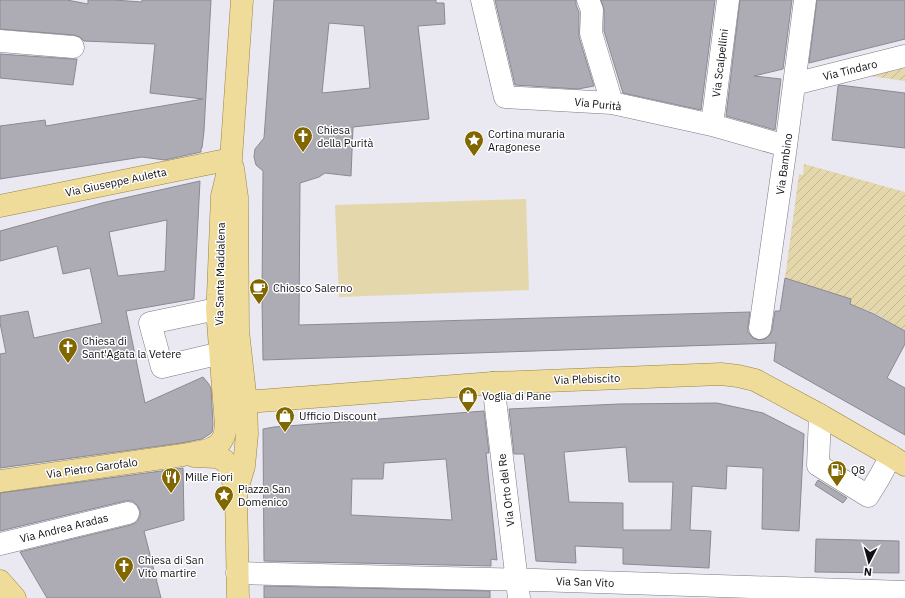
<svg xmlns="http://www.w3.org/2000/svg" width="905" height="598" font-family="'IBM Plex Sans',sans-serif">
	<style>
		.grass { fill: #e5d7ac }
		.garden { fill: url(#garden-furrows) }
		.building { fill: #adabb4; stroke: #8c8992; fill-rule: evenodd }
		.lines { fill: none; stroke-linecap: round; stroke-linejoin: round }
		.minor-casing { stroke: #7c7a82; stroke-width: 23 }
		.major-casing { stroke: #9a8540; stroke-width: 23 }
		.minor { stroke: #fff; stroke-width: 22 }
		.major { stroke: #efdc9b; stroke-width: 22 }
		.labels { text-anchor: middle; dominant-baseline: central; stroke-width: 3; stroke-linejoin: round; paint-order: stroke }
		.street-label { font-size: 11px; fill: #100f13; stroke: #fff }
		.poi-label { font-size: 11px; fill: #100f13; stroke: #fff; text-anchor: start }
	</style>
	<defs>
		<pattern id="garden-furrows" width="10" height="10" patternUnits="userSpaceOnUse"><rect width="10" height="10" fill="#e5d7ac"/><path d="M-1 1l2-2M0 10L10 0M9 11l2-2" fill="none" stroke="#c3b793"/></pattern>
	</defs>
	<rect width="100%" height="100%" fill="#eae8f1"/>
	<path class="grass" d="M526 199 529 290 339 297 335 205Z"/>
	<path class="garden" d="M905 68V81L870 76Z
		M804 164 905 192V330C888 323 872 307 853 308L845 314 851 299 785 278 799 174 803 175Z"/>
	<path class="building" d="M0 0H67L88 4V0H114L142 2V0H211L204 131 202 148H201V152L165 160 142 157 0 179V126L45 120 46 126 203 99 150 93 155 44 84 41 80 37 74 35 0 29Z
		M274 0H436V3H444L445 24 418 26 429 119 353 127 351 176 325 173 319 177 300 183 299 325 750 312 748 326V332L753 338 759 340 765 339 770 335 772 330 775 311H780L785 278 851 299 850 304 874 314 905 331V344L887 378 905 388V435L774 361 776 343 263 360 262 300 263 171 256 165 254 157 255 149 264 138ZM329 23 364 26 370 88 322 93Z
		M495 0H576V5L579 12V37L594 86 578 89 515 85Z
		M601 0H715L701 110 623 93 604 31V10Z
		M740 0H792L783 69 754 76 781 79 775 130 726 116Z
		M817 0H905V39L809 63Z
		M0 54 72 59H77L73 85 0 78Z
		M839 85 905 93V148L832 140 838 86Z
		M200 181 194 299 126 311 145 403 203 377 208 383 211 388 213 425 212 432 210 434 202 439 181 443 0 468V354L6 353 0 323V316L28 311 34 338 102 323 90 268 63 274 57 246 0 261V231L102 203ZM167 220 165 271 118 276 109 232Z
		M717 403 763 413 804 434 799 531 762 529 763 468 727 466 726 489 692 486 690 530 711 531 709 568 623 564V548L575 546 576 563 536 561 524 454H514L509 409 619 404ZM626 447 629 482H673L671 530H623V503L569 502 564 452Z
		M484 411 489 453H486L497 560 491 559V566L264 561 263 429 274 427ZM446 459 452 520 351 515 352 479H383L384 463Z
		M183 468 184 520 144 531 161 598H47L20 552 131 525 137 522 140 516V510L137 505 132 501H125L0 531V493Z
		M818 480 847 498 843 503 815 485Z
		M816 539 899 541V573L815 572Z
		M264 586 490 591V598H264Z"/>
	<g class="lines">
		<defs>
			<path id="minor" d="M482 0 505 97 612 103 712 125 786 146
				M588 0 592 10 591 33 612 103
				M0 41 73 47
				M794 84 905 56
				M712 125 728 0
				M217 309 150 323 162 367 221 353
				M760 328 786 146 805 0
				M493 383 519 598
				M820 415 818 465 868 496 879 478 891 456
				M0 544 128 513
				M237 573 535 580 905 592"/>
			<path id="major" d="M233 168 237 197 238 331 246 402 247 434 244 466 236 493
				M0 206 231 159
				M246 402 493 383 721 374 738 376 755 380 820 415 891 456 905 465
				M194 456 216 457 224 460 229 466 236 493 238 598
				M0 481 183 455C196 452 217 452 223 438 225 435 225 430 226 426L217 309 218 295 222 196 231 159 242 0
				M0 581 15 598"/>
		</defs>
		<use href="#minor" class="minor-casing"/>
		<use href="#major" class="major-casing"/>
		<use href="#minor" class="minor"/>
		<use href="#major" class="major"/>
	</g>
	<defs>
		<symbol id="church-pin" viewBox="-11 -11 22 30"><path d="M0 17L-7.5 6A9.5 9.5 0 1 1 7.5 6Z" fill="#806700" stroke="#fff"/><path d="M-1.2-6h2.4v3.5h3.3v2.4h-3.3V6h-2.4V-.1h-3.3v-2.4h3.3Z" fill="#fff"/></symbol>
		<symbol id="sight-pin" viewBox="-11 -11 22 30"><path d="M0 17L-7.5 6A9.5 9.5 0 1 1 7.5 6Z" fill="#806700" stroke="#fff"/><path d="M0-6L1.8-2.2L6-1.7L2.9 1.2L3.7 5.4L0 3.3L-3.7 5.4L-2.9 1.2L-6-1.7L-1.8-2.2Z" fill="#fff"/></symbol>
		<symbol id="cafe-pin" viewBox="-11 -11 22 30"><path d="M0 17L-7.5 6A9.5 9.5 0 1 1 7.5 6Z" fill="#806700" stroke="#fff"/><path d="M-5.5-4.5H6V0H3Q3 3.5 0 3.5H-2.5Q-5.5 3.5-5.5 0ZM3-3.2v2h1.7v-2ZM-6 4.5H4V6H-6Z" fill="#fff"/></symbol>
		<symbol id="shop-pin" viewBox="-11 -11 22 30"><path d="M0 17L-7.5 6A9.5 9.5 0 1 1 7.5 6Z" fill="#806700" stroke="#fff"/><path d="M-5-2.5h2.3a2.7 3.5 0 0 1 5.4 0H5L5.5 6h-11ZM-1.5-2.5h3a1.5 2.3 0 0 0-3 0Z" fill="#fff"/></symbol>
		<symbol id="fuel-pin" viewBox="-11 -11 22 30"><path d="M0 17L-7.5 6A9.5 9.5 0 1 1 7.5 6Z" fill="#806700" stroke="#fff"/><path d="M-5.5-6h7V0h2V4h1.3V-2.5L3-4.5l.8-.8L6-3V5H2.5V1h-1V6h-7ZM-4.2-4.7v3.2H.2V-4.7Z" fill="#fff"/></symbol>
		<symbol id="restaurant-pin" viewBox="-11 -11 22 30"><path d="M0 17L-7.5 6A9.5 9.5 0 1 1 7.5 6Z" fill="#806700" stroke="#fff"/><path d="M-5-6h1v4h1v-4h1v4h1v-4h1v5L-1.5 .5V6h-2V.5L-5-1ZM5-6V6H3V1.5H1.5Q1.5-4 5-6Z" fill="#fff"/></symbol>
	</defs>
	<g fill-rule="evenodd">
		<use href="#church-pin" x="292" y="125" width="22" height="30"/>
		<use href="#sight-pin" x="463" y="129" width="22" height="30"/>
		<use href="#cafe-pin" x="248" y="277" width="22" height="30"/>
		<use href="#church-pin" x="57" y="336" width="22" height="30"/>
		<use href="#shop-pin" x="457" y="385" width="22" height="30"/>
		<use href="#shop-pin" x="274" y="405" width="22" height="30"/>
		<use href="#fuel-pin" x="826" y="459" width="22" height="30"/>
		<use href="#restaurant-pin" x="160" y="466" width="22" height="30"/>
		<use href="#sight-pin" x="213" y="484" width="22" height="30"/>
		<use href="#church-pin" x="113" y="555" width="22" height="30"/>
	</g>
	<g class="labels">
		<g class="street-label">
			<text transform="translate(720 63) rotate(-83)">Via Scalpellini</text>
			<text transform="translate(850 70) rotate(-14)">Via Tindaro</text>
			<text transform="translate(598 104) rotate(6)">Via Purità</text>
			<text transform="translate(784 164) rotate(-82)">Via Bambino</text>
			<text transform="translate(116 182) rotate(-12)">Via Giuseppe Auletta</text>
			<text transform="translate(220 274) rotate(-89)">Via Santa Maddalena</text>
			<text transform="translate(587 379) rotate(-2)">Via Plebiscito</text>
			<text transform="translate(92 468) rotate(-8)">Via Pietro Garofalo</text>
			<text transform="translate(506 490) rotate(-97)">Via Orto del Re</text>
			<text transform="translate(64 528) rotate(-14)">Via Andrea Aradas</text>
			<text transform="translate(585 582) rotate(2)">Via San Vito</text>
		</g>
		<g class="poi-label">
			<text x="317" y="130">Chiesa<tspan x="317" dy="13">della Purità</tspan></text>
			<text x="488" y="134">Cortina muraria<tspan x="488" dy="13">Aragonese</tspan></text>
			<text x="273" y="288">Chiosco Salerno</text>
			<text x="82" y="341">Chiesa di<tspan x="82" dy="13">Sant'Agata la Vetere</tspan></text>
			<text x="482" y="396">Voglia di Pane</text>
			<text x="299" y="416">Ufficio Discount</text>
			<text x="851" y="470">Q8</text>
			<text x="185" y="477">Mille Fiori</text>
			<text x="238" y="489">Piazza San<tspan x="238" dy="13">Domenico</tspan></text>
			<text x="138" y="560">Chiesa di San<tspan x="138" dy="13">Vito martire</tspan></text>
		</g>
	</g>
	<g transform="translate(869 562) rotate(186)" stroke="#ffffff" stroke-width="3" paint-order="stroke">
	<path d="M0-3L7 15L0 10L-7 15Z" fill="#100f13"/>
	<text y="-6" font-size="11" font-weight="bold" text-anchor="middle" fill="#100f13">N</text>
	</g>
</svg>
